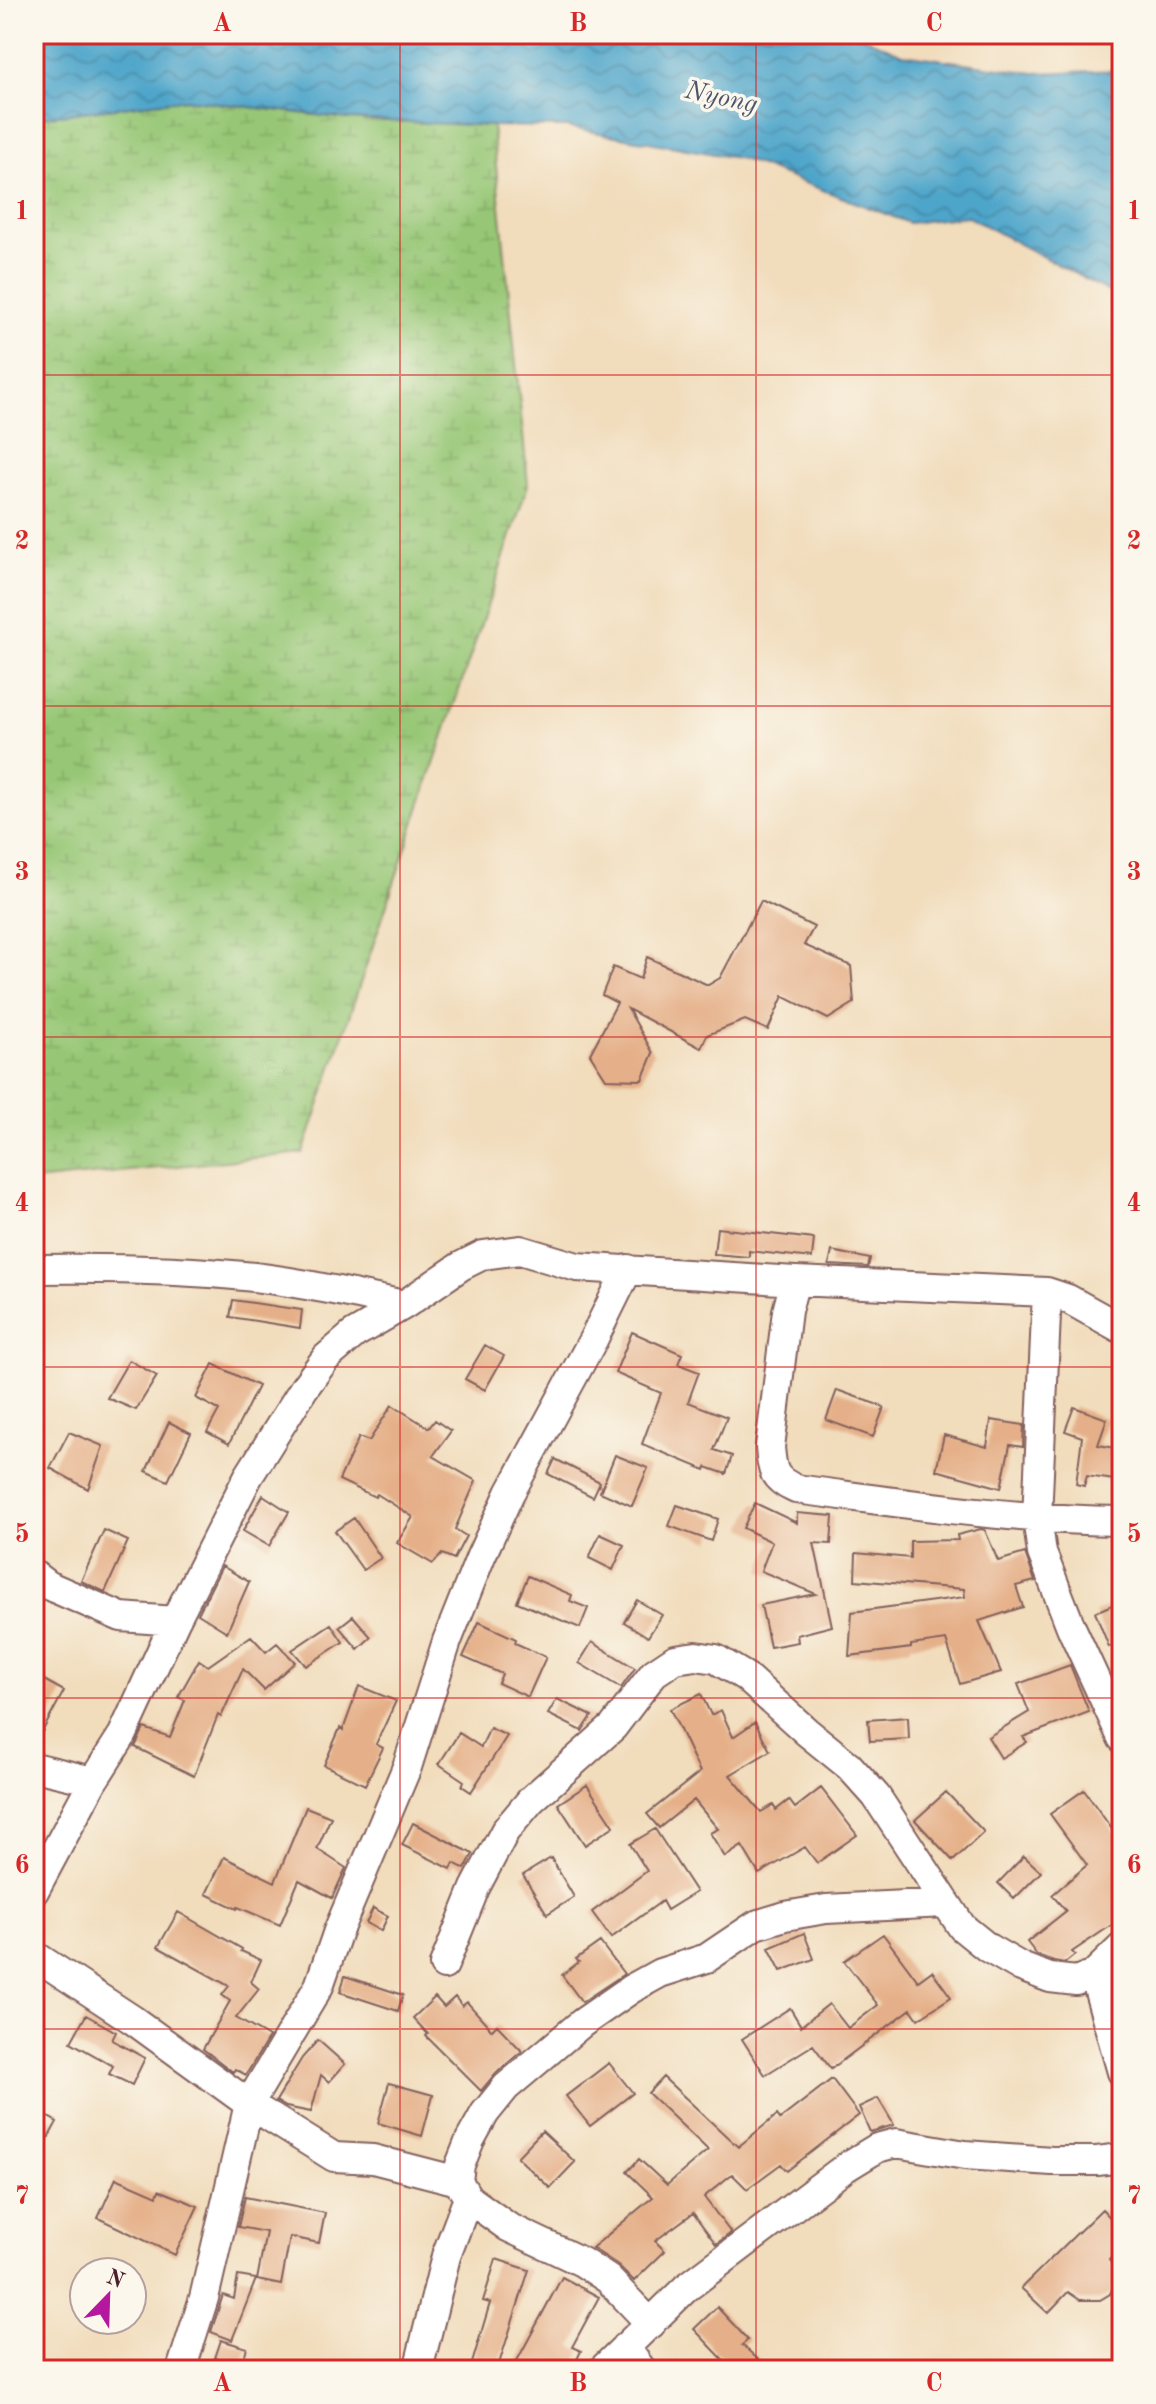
<svg xmlns="http://www.w3.org/2000/svg" width="1156" height="2404" font-family="'Old Standard TT',serif">
	<style>
		.wetland { fill: url(#wetland-marsh); stroke: #707350; stroke-width: 2 }
		.water { fill: url(#water-waves); stroke: #4c627a; stroke-width: 2 }
		.building { fill: #e5b089 }
		.lines { fill: none; stroke-linecap: round; stroke-linejoin: round }
		.minor-casing { stroke: #84615d; stroke-width: 32 }
		.minor { stroke: #fff; stroke-width: 28 }
		.grid { fill: none; stroke: #d62828; stroke-width: 2; stroke-opacity: 0.55 }
		.labels { text-anchor: middle; dominant-baseline: central; stroke-width: 7; stroke-linejoin: round; paint-order: stroke }
		.water-label { font-size: 26px; font-style: italic; fill: #4b556b; stroke: #fbf7ec }
		.neatline { fill: none; stroke: #d62828; stroke-width: 3 }
		.grid-label { font-size: 26px; text-anchor: middle; font-weight: bold; fill: #d62828 }
	</style>
	<defs>
		<pattern id="wetland-marsh" width="20" height="14" patternUnits="userSpaceOnUse" patternTransform="scale(2)"><rect width="20" height="14" fill="#97c776"/><path d="M1 5h8M5 5V1M11 12h8M15 12V8" fill="none" stroke="#84aa66"/></pattern>
		<pattern id="water-waves" width="16" height="10" patternUnits="userSpaceOnUse" patternTransform="scale(2)"><rect width="16" height="10" fill="#4da5ca"/><path d="M0 5q4-4 8 0t8 0" fill="none" stroke="#4286a4"/></pattern>
	</defs>
	<rect width="100%" height="100%" fill="#fbf7ec"/>
	<filter id="ink" filterUnits="userSpaceOnUse"><feTurbulence type="fractalNoise" baseFrequency=".0125" numOctaves="2"/><feDisplacementMap in="SourceGraphic" scale="16" xChannelSelector="R" yChannelSelector="G"/><feConvolveMatrix kernelMatrix="1 2 1 2 8 2 1 2 1" color-interpolation-filters="sRGB"/></filter>
	<filter id="wash" filterUnits="userSpaceOnUse"><feTurbulence type="fractalNoise" baseFrequency=".006" numOctaves="4" result="noise"/><feDisplacementMap in="SourceGraphic" scale="32" xChannelSelector="R" yChannelSelector="G"/><feGaussianBlur stdDeviation="1.8" result="paint"/><feColorMatrix in="noise" values="0 0 0 0 0 0 0 0 0 0 0 0 0 0 0 0 0 1.4 0 .05"/><feComposite in="paint" operator="in"/></filter>
	<g filter="url(#wash)">
		<rect width="100%" height="100%" fill="#f1dcbb"/>
		<path class="wetland" d="M185 99 348 119 492 126 528 485 303 1153 34 1181V118Z"/>
		<path class="water" d="M34 34H856L903 54 1034 73 1122 70V299L967 216 909 223 742 159 566 127 492 126 348 119 185 99 34 118Z"/>
		<g id="blocks">
			<path class="building" d="M761 901 814 927 804 945 851 966 854 1003 828 1019 783 996 768 1030 745 1020 707 1035 701 1048 628 1009 653 1053 642 1080 606 1079 590 1054 617 1003 602 995 613 967 640 979 647 957 708 985 720 978Z
				M717 1228 814 1239 812 1258 749 1251V1257L714 1254Z
				M832 1251 870 1259 868 1267 829 1265Z
				M233 1300 302 1310 300 1328 230 1317Z
				M632 1332 682 1354 678 1364 699 1372 688 1402 727 1417 714 1450 732 1456 726 1474 706 1467 705 1470 642 1444 661 1393 615 1373Z
				M485 1345 504 1356 485 1390 465 1379Z
				M129 1360 157 1376 136 1410 107 1398Z
				M213 1364 258 1386 229 1444 207 1432 219 1410 196 1398Z
				M837 1390 884 1407 873 1437 826 1420Z
				M392 1405 429 1428 435 1420 451 1431 433 1456 476 1481 455 1529 466 1536 454 1559 442 1554 433 1564 397 1543 413 1517 377 1494 375 1497 339 1480 359 1437 369 1441Z
				M1074 1407 1107 1419 1098 1445 1122 1449V1481L1087 1476 1084 1486 1076 1484 1082 1437 1065 1431Z
				M991 1420 1024 1425 1023 1447 1010 1445 1001 1488 936 1470 944 1435 987 1447Z
				M169 1422 191 1433 168 1481 146 1471Z
				M69 1432 103 1446 88 1489 50 1468Z
				M615 1455 648 1468 632 1506 600 1492Z
				M555 1459 600 1482 593 1497 548 1474Z
				M263 1495 289 1512 269 1546 243 1531Z
				M755 1503 797 1523V1513L833 1516 831 1544 814 1543 832 1626 797 1635 798 1642 770 1647 761 1605 816 1594 761 1571 772 1542 743 1528Z
				M677 1505 718 1519 711 1541 669 1526Z
				M354 1518 381 1558 363 1570 335 1531Z
				M981 1529 985 1530 998 1561 1025 1553 1035 1581 1016 1586 1023 1607 979 1621 1001 1672 960 1684 946 1640 911 1645V1648L849 1656 852 1612 965 1597 964 1589 855 1580 856 1553 910 1558V1541L958 1540 957 1535Z
				M104 1530 128 1541 105 1592 81 1581Z
				M600 1534 624 1545 613 1570 589 1558Z
				M222 1566 249 1582 227 1632 198 1614Z
				M528 1576 572 1595 570 1601 588 1608 580 1628 517 1602Z
				M637 1600 662 1615 648 1637 624 1622Z
				M1122 1601V1642L1109 1647 1095 1612Z
				M353 1616 371 1637 358 1649 339 1627Z
				M479 1622 516 1639 515 1643 546 1657 528 1697 498 1683 502 1674 463 1657Z
				M331 1624 343 1642 306 1666 292 1650Z
				M251 1636 266 1652 277 1643 295 1662 264 1690 243 1669 221 1717 218 1715 194 1776 135 1747 144 1728 170 1737 185 1700 178 1697 199 1660 208 1666Z
				M592 1642 635 1668 621 1688 579 1663Z
				M1070 1665 1089 1712 1023 1737 1027 1742 1001 1758 988 1737 1029 1712 1018 1684Z
				M44 1680 64 1691 34 1747V1698Z
				M359 1686 396 1701 376 1744 383 1748 365 1785 324 1765 340 1728 343 1730Z
				M701 1694 711 1715 721 1710 733 1737 755 1722 770 1751 730 1775 761 1812 773 1805 776 1810 789 1800 795 1808 821 1788 857 1835 817 1863 805 1847 759 1874 742 1846 725 1857 710 1833 718 1829 694 1800 659 1828 647 1814 700 1772 670 1709Z
				M557 1699 592 1716 582 1731 548 1714Z
				M908 1717 909 1739 870 1741 868 1720Z
				M490 1728 507 1736 471 1792 462 1786 464 1781 439 1764 459 1733 481 1747Z
				M587 1785 614 1826 585 1845 558 1804Z
				M1084 1790 1122 1843V1918L1072 1952 1075 1955 1065 1963 1054 1961 1037 1955 1027 1942 1066 1911 1052 1895 1087 1865 1050 1814Z
				M946 1792 984 1832 953 1861 915 1820Z
				M306 1807 331 1817 317 1849 346 1868 332 1898 299 1880 280 1925 238 1907 237 1909 206 1894 224 1857 275 1882Z
				M413 1823 473 1854 465 1869 454 1863 451 1869 402 1845Z
				M655 1829 696 1892 667 1910 662 1901 611 1938 592 1912 647 1871 630 1844Z
				M1024 1856 1041 1872 1014 1899 998 1883Z
				M551 1858 574 1897 547 1914 523 1875Z
				M373 1908 388 1916 381 1931 366 1923Z
				M178 1912 242 1949 241 1951 261 1960 251 1982 259 1989 236 2018 269 2037 246 2075 235 2069 233 2072 203 2049 230 2001 222 1995 229 1986 158 1947Z
				M804 1933 814 1959 781 1971 769 1948Z
				M883 1934 918 1981 932 1971 951 1997 918 2019 911 2009 831 2069 813 2045 765 2075 742 2039 790 2008 801 2026 829 2004 848 2028 878 2005 844 1961Z
				M600 1942 624 1974 582 2002 562 1975 579 1962 576 1959Z
				M345 1976 403 1995 398 2011 340 1992Z
				M435 1997 444 2007 455 1997 462 2006 467 2002 492 2030 497 2025 522 2051 495 2074 481 2091 426 2036 428 2034 413 2018Z
				M86 2015 116 2032 112 2040 145 2058 132 2085 109 2074 113 2066 71 2042Z
				M318 2040 345 2064 329 2082 321 2075 311 2112 286 2107 276 2101 302 2058Z
				M609 2063 633 2093 590 2126 566 2096Z
				M663 2077 738 2147 777 2115 780 2119 832 2079 859 2115 787 2171 781 2164 747 2189 732 2174 704 2197 731 2233 716 2244 693 2213 655 2241 665 2251 634 2281 618 2265 592 2248 653 2197 627 2172 639 2159 667 2185 708 2150 648 2093Z
				M389 2083 433 2095 422 2136 378 2123Z
				M878 2098 894 2125 870 2132 859 2107Z
				M34 2109 57 2122 34 2164Z
				M542 2131 575 2162 550 2188 517 2157Z
				M116 2178 157 2196 159 2190 198 2206 175 2255 98 2218Z
				M245 2197 325 2213 319 2243 290 2237 281 2285 257 2280 266 2232 238 2227Z
				M1102 2209 1122 2230V2248L1109 2259 1118 2277 1110 2294 1100 2300H1080L1068 2292 1048 2313 1021 2288Z
				M496 2259 529 2270 497 2370H470L490 2303 483 2301Z
				M238 2276 256 2279 232 2340 211 2332 223 2295 234 2299Z
				M562 2277 599 2297 572 2347 581 2351 572 2370H512Z
				M717 2307 748 2340 742 2345 770 2370H733L694 2329Z
				M221 2340 247 2348 241 2366 215 2358Z"/>
		</g>
	</g>
	<g filter="url(#ink)">
		<use href="#blocks" fill-opacity="0" stroke="#84615d" stroke-width="2"/>
		<g class="lines">
			<defs>
				<path id="minor" d="M34 1269C107 1268 181 1269 254 1277 304 1283 354 1294 404 1305
					M795 1281 787 1311 770 1447C772 1471 773 1479 796 1489 904 1503 1013 1520 1122 1521
					M1047 1292 1037 1518 1042 1553 1071 1627 1122 1738
					M34 1575 47 1585 121 1617 175 1621
					M34 1767 93 1781
					M34 1891 93 1781 123 1734 175 1621 248 1477 304 1388 326 1358 354 1334 404 1305 461 1266 483 1255 520 1250 577 1267 795 1281 1047 1292 1068 1299 1122 1329
					M34 1955 133 2020 249 2104 334 2157 373 2159 458 2181
					M444 1965 475 1888 505 1831 531 1800 613 1727 654 1673 675 1659 696 1656 716 1659 746 1677 807 1732 849 1766 876 1796 962 1927 988 1948 1021 1967 1050 1978 1076 1981 1094 1974 1122 1947
					M1094 1974 1122 2072
					M468 2198 508 2227 582 2262 608 2279 651 2324
					M625 2347 642 2370
					M181 2370 204 2298 249 2104 319 1986 338 1931 407 1767 447 1641 481 1556 510 1493 594 1338 628 1269
					M418 2370 446 2256 468 2198 458 2181 460 2165 470 2140 485 2113 506 2087 582 2023 631 1989 660 1973 707 1958 756 1925 785 1916 826 1909 945 1903
					M602 2370 686 2288 846 2167 877 2148 896 2143 965 2155 1052 2161H1097L1122 2158"/>
			</defs>
			<use href="#minor" class="minor-casing"/>
			<use href="#minor" class="minor"/>
		</g>
	</g>
	<path class="grid" d="M400 34V2370M756 34V2370M34 375H1122M34 706H1122M34 1037H1122M34 1367H1122M34 1698H1122M34 2029H1122"/>
	<g class="labels">
		<g class="water-label">
			<text transform="translate(721 98) rotate(12)">Nyong</text>
		</g>
	</g>
	<rect width="1156" height="2404" fill="none" stroke="#fbf7ec" stroke-width="88"/>
	<g transform="translate(108 2296) rotate(23)"><circle r="38" fill="#fbf7ec" stroke="#b4a19f" stroke-width="2"/>
	<path d="M0-6L14 30L0 20L-14 30Z" fill="#b5179e"/>
	<text y="-12" font-size="22" font-weight="bold" text-anchor="middle" fill="#4a1f2b">N</text>
	</g>
	<rect x="44" y="44" width="1068" height="2316" class="neatline"/>
	<g class="grid-label">
		<text x="222" y="31">A</text>
		<text x="578" y="31">B</text>
		<text x="934" y="31">C</text>
		<text x="22" y="219">1</text>
		<text x="1134" y="219">1</text>
		<text x="22" y="549">2</text>
		<text x="1134" y="549">2</text>
		<text x="22" y="880">3</text>
		<text x="1134" y="880">3</text>
		<text x="22" y="1211">4</text>
		<text x="1134" y="1211">4</text>
		<text x="22" y="1542">5</text>
		<text x="1134" y="1542">5</text>
		<text x="22" y="1873">6</text>
		<text x="1134" y="1873">6</text>
		<text x="22" y="2204">7</text>
		<text x="1134" y="2204">7</text>
		<text x="222" y="2391">A</text>
		<text x="578" y="2391">B</text>
		<text x="934" y="2391">C</text>
	</g>
</svg>
